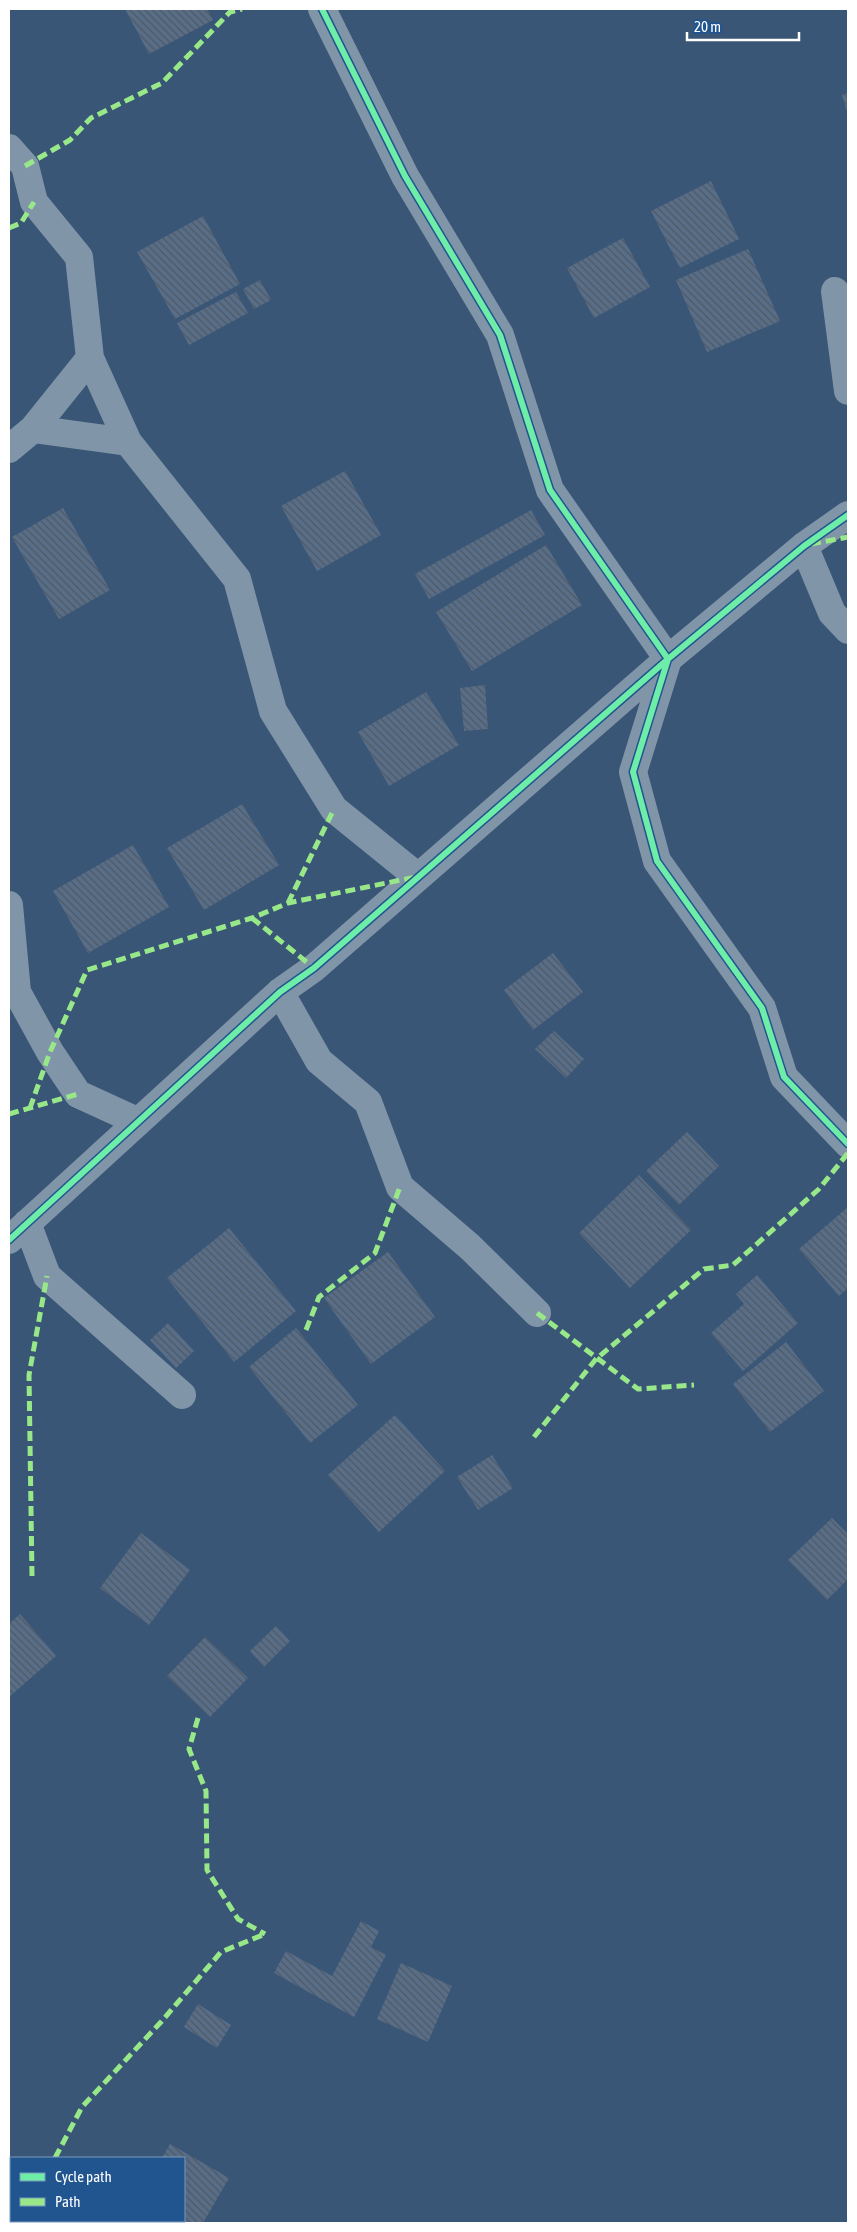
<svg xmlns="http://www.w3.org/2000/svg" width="857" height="2232" font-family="'Asap Condensed',sans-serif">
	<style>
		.building { fill: url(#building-back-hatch) }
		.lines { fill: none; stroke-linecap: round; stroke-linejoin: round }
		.minor { stroke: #8195a9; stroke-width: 28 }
		.quiet { stroke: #98e88a; stroke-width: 5; stroke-dasharray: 10 5; stroke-linecap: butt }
		.cycleway-casing { stroke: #21558f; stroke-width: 9 }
		.cycleway { stroke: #6deda7; stroke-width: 6 }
	</style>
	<defs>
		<pattern id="building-back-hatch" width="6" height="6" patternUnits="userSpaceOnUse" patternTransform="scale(1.25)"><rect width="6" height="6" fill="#586e88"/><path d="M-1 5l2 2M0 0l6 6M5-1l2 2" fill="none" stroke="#505861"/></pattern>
	</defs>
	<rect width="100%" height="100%" fill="#3a5676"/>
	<path class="building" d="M125 9H207L213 20 149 54Z
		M848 93V115L842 95Z
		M711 181 739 239 680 268 651 211Z
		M203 216 240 284 175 319 137 252Z
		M623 238 650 287 594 318 567 268Z
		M748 249 780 321 707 352 676 280Z
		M260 280 271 300 254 309 243 289Z
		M236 292 248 313 189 345 177 323Z
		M345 471 381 535 317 571 281 506Z
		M63 508 110 590 59 619 12 537Z
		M531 510 545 535 429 599 415 574Z
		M546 545 582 605 472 671 436 612Z
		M485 685 488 729 464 731 460 688Z
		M426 692 459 745 389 786 358 732Z
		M242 804 279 865 204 910 167 848Z
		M133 845 169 907 88 953 53 891Z
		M553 953 583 992 533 1030 504 990Z
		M554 1031 584 1059 566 1078 535 1049Z
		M687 1132 719 1166 679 1205 646 1171Z
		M639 1175 691 1230 630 1288 579 1233Z
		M848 1207V1288L839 1296 799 1249Z
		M229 1228 296 1311 234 1362 167 1278Z
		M388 1252 435 1317 371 1364 324 1298Z
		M757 1275 798 1323 743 1371 711 1333 744 1304 736 1294Z
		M168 1323 194 1351 176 1368 150 1340Z
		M296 1328 358 1405 310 1443 249 1367Z
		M786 1342 824 1391 770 1432 733 1384Z
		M395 1415 445 1471 379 1532 328 1475Z
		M492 1455 513 1488 478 1510 457 1477Z
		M832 1518 848 1534V1579L827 1600 788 1560Z
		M141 1533 190 1570 149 1625 100 1588Z
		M20 1614 56 1656 9 1697V1624Z
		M276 1626 290 1641 264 1667 250 1651Z
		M205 1637 248 1678 210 1717 167 1676Z
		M361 1921 379 1931 371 1947 386 1955 354 2017 274 1973 286 1951 332 1976Z
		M401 1963 452 1986 428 2042 377 2019Z
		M198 2004 231 2025 217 2048 184 2027Z
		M170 2144 229 2178 203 2223H165L160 2221H184V2158H162Z"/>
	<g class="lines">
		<path class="minor" d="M322 9 405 176 500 335 550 490 668 659 633 772 657 861 762 1008 784 1077 848 1144
			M9 148 25 166 34 202 79 257 90 358 128 442 237 579 273 711 334 809 418 877
			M835 291 848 391
			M33 429 128 442
			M9 449 33 429 90 358
			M804 546 832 613 848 630
			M9 905 17 992 50 1052 78 1094 137 1121
			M280 992 319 1061 368 1102 400 1187 470 1247 537 1313
			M27 1223 47 1276 182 1395
			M9 1240 280 992 314 968 668 659 804 546 848 515"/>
		<path class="quiet" d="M25 166 70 140 91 118 162 83 230 12 242 9
			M9 228 21 223 34 202
			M811 544 848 537
			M288 903 334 809
			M252 918 314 968
			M30 1108 50 1052 87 970 252 918 288 903 416 877
			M9 1114 78 1094
			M537 1313 638 1389 694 1385
			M306 1330 319 1297 375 1253 400 1187
			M534 1437 596 1359 704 1269 733 1265 819 1189 848 1153
			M32 1576 29 1375 47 1276
			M198 1718 189 1749 206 1791 207 1870 238 1919 265 1934
			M55 2158 82 2107 161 2022 221 1952 265 1934
			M20 2223 22 2221"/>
		<defs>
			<path id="cycleway" d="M322 9 405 176 500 335 550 490 668 659 633 772 657 861 762 1008 784 1077 848 1144
				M9 1240 280 992 314 968 668 659 804 546 848 515"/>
		</defs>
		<use href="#cycleway" class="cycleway-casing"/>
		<use href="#cycleway" class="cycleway"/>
	</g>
	<rect width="857" height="2232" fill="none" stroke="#ffffff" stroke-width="20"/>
	<rect x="10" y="2157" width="175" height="65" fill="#21558f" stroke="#7a99bc"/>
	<rect x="20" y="2173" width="25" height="8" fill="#6deda7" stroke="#7a99bc"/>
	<text x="55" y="2182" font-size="15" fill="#ffffff">Cycle path</text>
	<rect x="20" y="2198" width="25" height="8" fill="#98e88a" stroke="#7a99bc"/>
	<text x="55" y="2207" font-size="15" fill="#ffffff">Path</text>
	<path d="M687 32v8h112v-8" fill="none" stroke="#ffffff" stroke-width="2.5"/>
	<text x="694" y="32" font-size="15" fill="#ffffff" stroke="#21558f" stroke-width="4" paint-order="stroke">20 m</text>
</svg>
